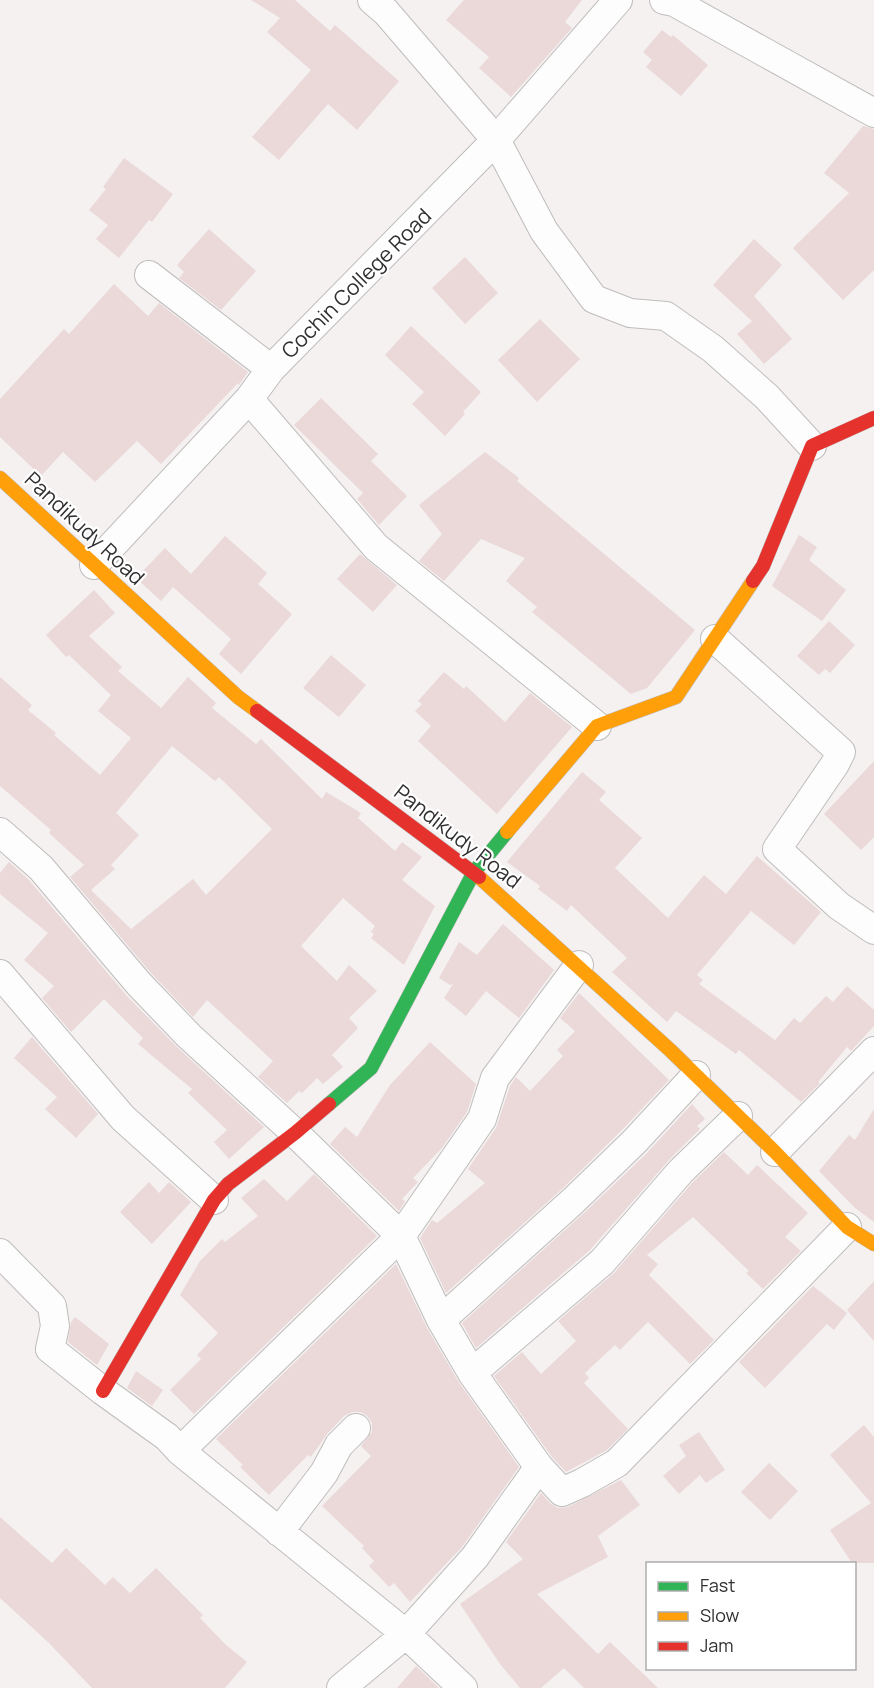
<svg xmlns="http://www.w3.org/2000/svg" width="874" height="1688" font-family="Manrope,sans-serif">
	<style>
		.building { fill: #ebd8d9; fill-rule: evenodd }
		.lines { fill: none; stroke-linecap: round; stroke-linejoin: round }
		.street-casing { stroke: #bfbcbc; stroke-width: 30 }
		.fast-casing { stroke: #bfbcbc; stroke-width: 15 }
		.slow-casing { stroke: #bfbcbc; stroke-width: 15 }
		.jam-casing { stroke: #bfbcbc; stroke-width: 15 }
		.street { stroke: #fefdfd; stroke-width: 28 }
		.fast { stroke: #30b455; stroke-width: 14 }
		.slow { stroke: #ff9f0a; stroke-width: 14 }
		.jam { stroke: #e5322d; stroke-width: 14 }
		.labels { text-anchor: middle; dominant-baseline: central; stroke-width: 4.5; stroke-linejoin: round; paint-order: stroke }
		.street-label { font-size: 21px; fill: #312f2f; stroke: #fff }
	</style>
	<rect width="100%" height="100%" fill="#f5f1f1"/>
	<path class="building" d="M251 0H295L330 31 335 25 399 81 357 130 328 104 279 160 252 137 311 70 267 32 280 18Z
		M464 0H582L565 22 572 28 511 97 479 68 489 57 446 20Z
		M662 30 671 37 673 35 708 65 681 96 646 67 652 60 643 52Z
		M863 126 874 129V270L843 300 793 248 849 193 824 173Z
		M124 158 173 194 152 222 149 220 119 258 96 239 108 225 89 210 106 189 103 187Z
		M209 229 256 271 221 310 179 278 184 272 177 265Z
		M754 239 782 265 754 296 792 339 764 364 737 334 752 321 713 285Z
		M465 257 498 293 465 324 432 288Z
		M114 284 148 316 159 303 248 372 239 385 238 383 161 464 137 441 95 482 63 452 41 476 0 437V399L64 329 69 334Z
		M540 319 580 359 537 402 498 360Z
		M411 326 481 392 463 412 465 414 445 436 412 404 424 392 385 355Z
		M321 398 378 454 371 461 407 496 379 525 357 499 363 493 294 425Z
		M485 452 519 478 517 481 695 630 647 688 631 694 532 612 537 607 506 581 525 558 481 539 444 581 419 561 442 534 419 505Z
		M799 535 817 547 809 560 846 590 822 621 772 586Z
		M225 536 267 573 258 584 292 614 241 674 219 654 231 639 173 587 161 601 136 578 165 548 191 574Z
		M360 554 397 585 373 612 337 579Z
		M94 590 115 613 89 636 122 667 118 671 161 708 188 677 216 703 212 708 256 744 261 739 322 799 326 792 361 813 358 818 395 851 402 842 422 857 402 880 435 906 404 965 371 938 374 934 371 932 375 926 343 898 301 946 337 981 349 965 377 991 349 1018 358 1028 332 1055 343 1067 323 1084 317 1078 302 1093 299 1091 287 1103 258 1077 273 1061 207 1000 193 1017 151 973 70 877 84 865 49 833 51 830 0 786V677L32 705 28 710 56 733 54 735 100 775 131 738 98 711 111 695 69 655 66 657 46 635ZM172 746 215 781 219 777 272 829 206 895 193 879 131 929 91 890 115 869 111 865 139 835 116 813Z
		M829 621 855 645 830 673 825 669 819 675 797 656Z
		M331 655 366 685 339 717 303 688Z
		M444 672 464 689 466 686 505 722 530 693 572 727 497 814 418 741 431 726 415 711 422 704 418 701Z
		M874 761V837L861 850 824 814Z
		M582 772 606 792 599 800 642 838 615 868 668 918 704 875 726 894 757 856 821 912 794 945 751 911 697 975 703 980 699 984 775 1040 794 1018 800 1023 826 996 833 1002 847 986 874 1010V1026L851 1051 847 1047 818 1082 820 1083 801 1102 739 1050 736 1054 676 1011 667 1022 612 972 627 958 571 905 567 911 538 889 540 886 507 862Z
		M9 862 29 880 126 995 177 1047 264 1127 229 1159 214 1142 227 1130 188 1093 192 1089 138 1044 143 1038 104 999 71 1032 42 998 54 986 24 960 48 933 0 894V873Z
		M503 924 554 970 519 1018 486 991 466 1016 444 998 453 984 450 985 439 978 459 942 477 955Z
		M579 993 669 1080 622 1130 562 1189 446 1293 420 1238 432 1220 437 1223 485 1183 468 1169 496 1128 510 1086 516 1077 530 1091 563 1056 557 1050 575 1031 560 1018Z
		M32 1037 98 1114 76 1138 45 1109 57 1097 14 1058Z
		M430 1042 476 1084 467 1112 442 1148 413 1178 418 1182 402 1199 405 1201 399 1211 330 1144 345 1127 357 1137 390 1085Z
		M692 1104 705 1119 697 1126 700 1129 669 1160 590 1250 476 1348 462 1323 584 1213 646 1154Z
		M874 1109V1222L855 1208 819 1171 849 1135 855 1140Z
		M724 1152 748 1175 757 1165 808 1213 785 1237 801 1251 763 1289 746 1273 749 1271 693 1217 647 1255 658 1264 649 1275 714 1340 690 1364 648 1322 620 1350 615 1345 585 1373 589 1378 584 1383 628 1429 607 1450 566 1472 552 1457 494 1376 522 1352 541 1374 576 1341 558 1321 614 1273 693 1182Z
		M314 1174 377 1236 194 1414 170 1390 201 1359 197 1355 218 1333 180 1295 200 1261 222 1239 225 1242 258 1216 241 1198 264 1179 287 1201Z
		M149 1182 159 1193 169 1182 191 1202 152 1244 120 1212Z
		M396 1264 427 1328 458 1381 519 1467 462 1547 410 1602 394 1583 389 1587 369 1566 374 1561 362 1548 364 1546 322 1506 371 1456 361 1446 372 1432V1423L367 1416 361 1412H352L344 1416 327 1434 311 1457 308 1455 269 1495 240 1467 243 1465 216 1439Z
		M874 1281V1341L847 1310Z
		M813 1286 847 1313 834 1330 827 1324 765 1388 739 1362Z
		M75 1317 109 1344 97 1365 68 1342 71 1322Z
		M136 1371 163 1390 152 1406 127 1388Z
		M864 1425 874 1437V1563H852L830 1530 871 1503 830 1455Z
		M699 1432 725 1470 706 1483 700 1475 679 1494 663 1476 686 1456 679 1445Z
		M769 1463 798 1491 770 1520 741 1492Z
		M621 1480 640 1505 598 1536 608 1557 537 1594 598 1654 610 1642 658 1688H584L564 1668 541 1688H520L500 1664 460 1604 523 1559 506 1542 541 1493 550 1503 558 1508 568 1507Z
		M0 1517 52 1563 66 1548 105 1585 113 1577 130 1593 156 1568 203 1615 200 1618 226 1645 247 1662 225 1688H92L48 1642 0 1598Z
		M416 1666 439 1688H397Z"/>
	<g class="lines">
		<defs>
			<path id="street" d="M372 0 386 12 496 140 544 231 594 299 630 313 666 316 713 349 767 397 812 446
				M664 0 674 2 874 113
				M149 275 271 369
				M249 399 376 547 597 726
				M94 565 249 399 271 369 496 140 618 0
				M715 639 841 752 835 764 777 849 839 906 874 930
				M0 832 41 868 139 984 189 1036 295 1133 401 1236 441 1320 472 1373 539 1467 475 1557 406 1634 341 1688
				M0 974 123 1118 214 1200
				M775 1152 874 1051
				M0 1253 52 1306 55 1326 50 1349 103 1391 167 1437 180 1451 406 1634 463 1688
				M441 1320 573 1201 634 1142 696 1075
				M472 1373 602 1262 681 1171 738 1116
				M180 1451 401 1236 482 1119 495 1078 579 965
				M539 1467 562 1492 582 1483 617 1463 847 1227
				M279 1532 324 1473 339 1445 356 1428"/>
			<path id="fast" d="M329 1104 371 1068 474 872 507 832"/>
			<path id="slow" d="M0 478 238 697 257 711
				M507 832 597 726 676 697 753 581
				M479 877 670 1050 775 1152 847 1227 874 1244"/>
			<path id="jam" d="M753 581 763 566 812 446 874 418
				M257 711 479 877
				M103 1391 214 1200 228 1184 295 1133 329 1104"/>
		</defs>
		<use href="#street" class="street-casing"/>
		<use href="#fast" class="fast-casing"/>
		<use href="#slow" class="slow-casing"/>
		<use href="#jam" class="jam-casing"/>
		<use href="#street" class="street"/>
		<use href="#fast" class="fast"/>
		<use href="#slow" class="slow"/>
		<use href="#jam" class="jam"/>
	</g>
	<g class="labels">
		<g class="street-label">
			<text transform="translate(356 283) rotate(-45)">Cochin College Road</text>
			<text transform="translate(85 528) rotate(43)">Pandikudy Road</text>
			<text transform="translate(458 836) rotate(38)">Pandikudy Road</text>
		</g>
	</g>
	<rect x="646" y="1562" width="210" height="108" fill="#ffffff" stroke="#adacac" stroke-width="1.5"/>
	<rect x="658" y="1582" width="30" height="9" fill="#30b455" stroke="#adacac" stroke-width="1.5"/>
	<text x="700" y="1592" font-size="18" fill="#312f2f">Fast</text>
	<rect x="658" y="1612" width="30" height="9" fill="#ff9f0a" stroke="#adacac" stroke-width="1.5"/>
	<text x="700" y="1622" font-size="18" fill="#312f2f">Slow</text>
	<rect x="658" y="1642" width="30" height="9" fill="#e5322d" stroke="#adacac" stroke-width="1.5"/>
	<text x="700" y="1652" font-size="18" fill="#312f2f">Jam</text>
</svg>
